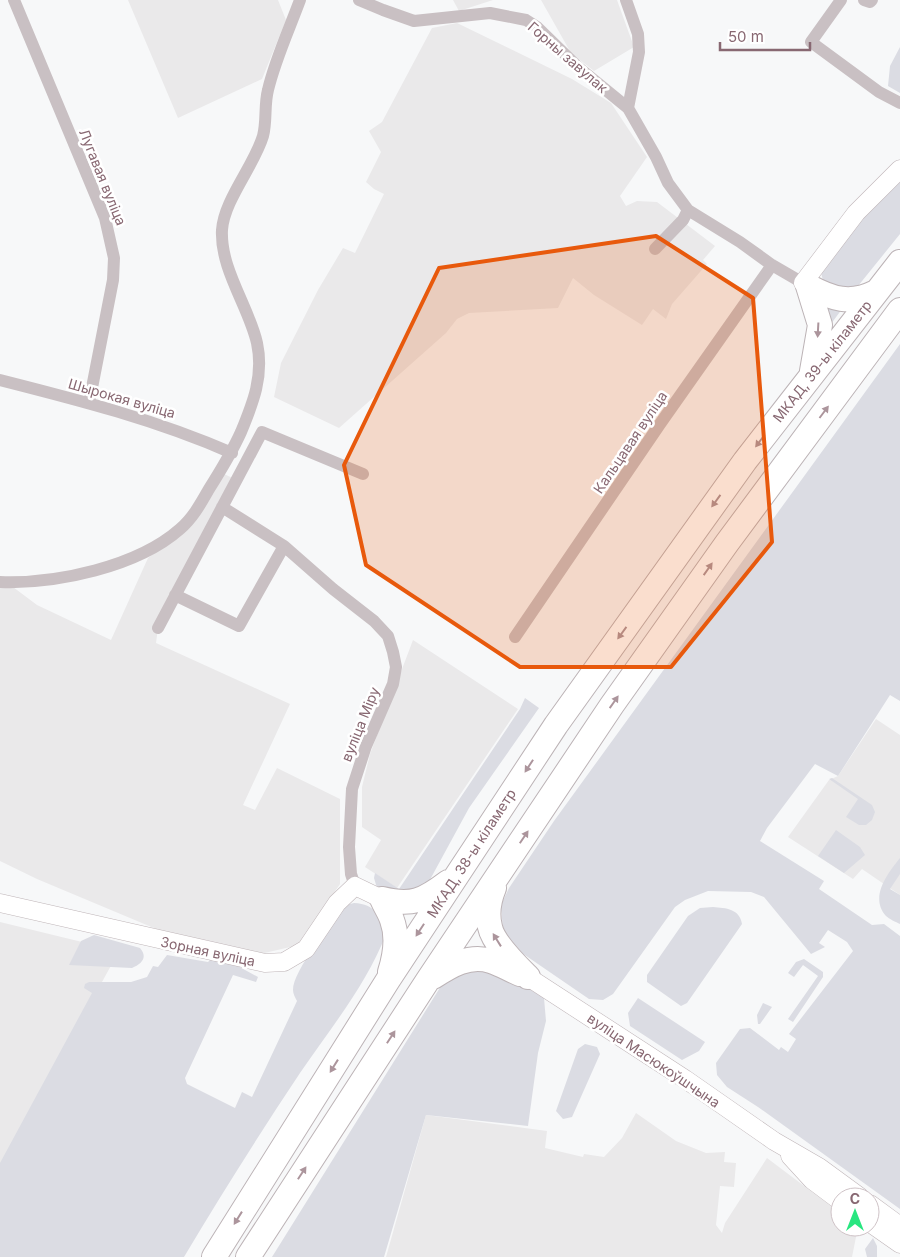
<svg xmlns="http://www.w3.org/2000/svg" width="900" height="1257" font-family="Inter,sans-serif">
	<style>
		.built { fill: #eae9ea }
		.green { fill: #dbdce3 }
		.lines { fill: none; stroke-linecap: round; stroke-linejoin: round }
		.secondary-casing { stroke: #bfb5b8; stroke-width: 19 }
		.highway-casing { stroke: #bcb3b6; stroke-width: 26 }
		.street { stroke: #c9c0c3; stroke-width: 12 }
		.secondary { stroke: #fff; stroke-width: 18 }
		.highway { stroke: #fff; stroke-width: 24 }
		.oneway { fill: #ac959c }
		.marked { fill: #e8590c; fill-opacity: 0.2; stroke: #e8590c; stroke-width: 4; stroke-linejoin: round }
		.labels { text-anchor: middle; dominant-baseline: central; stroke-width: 5; stroke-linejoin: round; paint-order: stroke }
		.street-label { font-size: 14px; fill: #886872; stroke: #fff }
	</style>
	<rect width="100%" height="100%" fill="#f7f8f9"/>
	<path class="built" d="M128 0H278L286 20 262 79 178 118Z
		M453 0H493L459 11Z
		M541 0H617L634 47 594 71 571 53Z
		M457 23 572 79 611 103 647 157 620 196 626 206 637 201 657 202 715 246 703 260 707 264 672 304 666 319 653 309 642 325 594 295 573 278 558 308 469 313 457 319 446 333 339 428 274 397 281 363 318 290 343 248 355 253 384 194 374 189 366 182 381 152 369 131 382 122 432 28Z
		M224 474 237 480 158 628 156 643 290 704 243 805 255 810 277 768 340 799V884L299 945 260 954 161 931 37 879 0 861V585L13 587 37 605 111 640 148 558 192 524Z
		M413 640 518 709 397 888 365 867 381 840 362 827V787L370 754Z
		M876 719 900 735V895L862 869 853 879 788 837 829 780 838 776Z
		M0 922 119 951 0 1168Z
		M636 1113 676 1141 706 1153 725 1152 724 1162 736 1163 734 1187 720 1186 716 1225 722 1233 725 1223 767 1158 840 1213V1227H853L857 1232 852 1257H386L426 1115 547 1131 545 1148 583 1157 584 1154 604 1157 622 1138Z"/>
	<path class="green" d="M900 47V93L888 86 890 66Z
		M900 178V234L854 291 824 285 821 272 841 240Z
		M818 298 842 309 828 328Z
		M900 344V701L890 695 838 776 815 764 767 828 760 841 824 881 819 889 872 925 884 924 900 936V1209L758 1107 727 1087 717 1075 716 1063 740 1029 750 1028 779 1050 781 1047 788 1052 796 1039 789 1034 853 951 847 942 828 930 819 943 825 947 811 954 764 897 751 892 708 891 685 900 675 907 613 994 603 1000 589 999 519 951 503 931 501 905 509 888 554 821Z
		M525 698 539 708 469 808 426 887 411 896 377 888 374 878 375 873 399 889 520 709Z
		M832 778 872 805 875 812 872 820 866 825H859L846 817 858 799 829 779Z
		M836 830 860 847 865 855 844 873 818 856Z
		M900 858V874L890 889 900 895V924C896 922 889 919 886 916 869 897 888 873 900 858Z
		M354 903C376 904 379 916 386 934 367 984 330 1029 300 1073 260 1133 221 1195 184 1257H0V1163L92 993 84 988 85 984 89 982H131L147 977 153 966 158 967 167 955 208 962 210 960 236 965 258 977 256 982 233 975 185 1078 187 1084 235 1108 242 1092 252 1097 297 1001C295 997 293 994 293 990 293 970 333 922 346 905Z
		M713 907C726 908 740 909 742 924L687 1003 681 1006 647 982V975L688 916 700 908Z
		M94 935 140 948C148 957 142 964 132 968L69 965 81 941Z
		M804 959 823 972V977L793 1022 788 1019 818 976 803 965 794 977 788 973 796 962Z
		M495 968 544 998 546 1021 538 1053 528 1126 426 1115 384 1257H272L446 978 455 970Z
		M638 998 705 1042 699 1051 682 1060 630 1026 628 1013Z
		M763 1003 772 1007 760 1024H758L757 1015Z
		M585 1044 597 1047 600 1054 572 1117 563 1119 556 1111 578 1049Z
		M873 1238 877 1246V1257H867L865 1249Z"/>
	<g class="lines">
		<defs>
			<path id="secondary" d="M808 286 803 283 856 213 900 169
				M0 903 265 963 284 962 306 949 337 903 355 886 382 899
				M528 977 685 1079 774 1141 819 1167 860 1197
				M790 1156 812 1180 840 1201
				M870 1204 900 1226
				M870 1223 900 1244"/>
			<path id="highway" d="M808 286 820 325 812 371
				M808 286C832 299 850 305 876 292
				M494 888C489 900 487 915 490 927 493 943 517 966 528 977
				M382 899C385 906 390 913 392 920 398 936 395 956 390 972
				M382 899C412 906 423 901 448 882
				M433 977C450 966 469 954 491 961 501 964 510 970 520 974
				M214 1257 388 980 556 725 745 461 900 262
				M248 1257 428 980 612 705 727 543 900 310"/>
		</defs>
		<use href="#secondary" class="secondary-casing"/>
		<use href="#highway" class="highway-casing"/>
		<path class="street" d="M14 0 105 218 114 258 113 280 89 403
			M359 0 383 10 414 21 490 13 526 20 537 27 579 68 628 108 656 157 668 183 688 210 740 242 772 265 803 283
			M626 0 638 34 639 52 628 108
			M841 0 811 42 879 92 900 103
			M864 0 870 2 872 0
			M655 249 683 220 688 210
			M0 380C79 400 157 420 232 453
			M284 546 333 589 374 621 388 636 393 652 396 667 393 684 366 746 352 789 349 847 351 874 355 886
			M0 582C56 584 137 567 180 529 193 518 201 503 209 489 221 470 232 452 241 432 253 403 264 376 257 343 249 307 220 269 222 230 224 200 254 166 263 136 267 121 264 105 268 90 275 60 289 30 300 0
			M175 595 239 626 284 546 222 507
			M158 628 262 432 363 474
			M515 637 660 424 772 265"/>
		<use href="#secondary" class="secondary"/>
		<use href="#highway" class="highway"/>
	</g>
	<defs><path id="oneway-solid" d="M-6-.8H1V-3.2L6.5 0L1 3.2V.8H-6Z" transform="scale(1.25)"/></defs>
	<g class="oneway">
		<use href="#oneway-solid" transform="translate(818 330) rotate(93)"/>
		<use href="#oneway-solid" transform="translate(824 412) rotate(-53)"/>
		<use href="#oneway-solid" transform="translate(760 441) rotate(127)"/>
		<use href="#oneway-solid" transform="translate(716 501) rotate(126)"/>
		<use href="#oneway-solid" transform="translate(708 569) rotate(-55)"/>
		<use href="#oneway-solid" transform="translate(622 633) rotate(126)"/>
		<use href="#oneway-solid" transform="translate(614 702) rotate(-55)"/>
		<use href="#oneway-solid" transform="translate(529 766) rotate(123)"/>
		<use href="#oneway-solid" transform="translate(524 837) rotate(-56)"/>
		<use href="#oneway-solid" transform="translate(420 930) rotate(123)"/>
		<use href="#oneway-solid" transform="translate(497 940) rotate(-122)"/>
		<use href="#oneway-solid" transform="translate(391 1037) rotate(-57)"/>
		<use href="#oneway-solid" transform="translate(334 1066) rotate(122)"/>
		<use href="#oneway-solid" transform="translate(302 1173) rotate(-57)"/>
		<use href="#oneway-solid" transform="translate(238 1218) rotate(122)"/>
	</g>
	<path class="marked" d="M656 236 753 298 772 542 671 667H520L366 565 344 465 439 268Z"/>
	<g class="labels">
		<g class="street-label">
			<text transform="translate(568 57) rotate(41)">Горны завулак</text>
			<text transform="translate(103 177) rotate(68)">Лугавая вуліца</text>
			<text transform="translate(822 361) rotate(-52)">МКАД, 39-ы кіламетр</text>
			<text transform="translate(122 398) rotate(16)">Шырокая вуліца</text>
			<text transform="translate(630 442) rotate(-56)">Кальцавая вуліца</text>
			<text transform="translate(360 724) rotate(-68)">вуліца Міру</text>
			<text transform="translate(471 853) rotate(-57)">МКАД, 38-ы кіламетр</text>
			<text transform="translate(208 951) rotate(12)">Зорная вуліца</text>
			<text transform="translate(654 1060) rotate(34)">вуліца Масюкоўшчына</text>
		</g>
	</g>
	<g transform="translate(855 1212)"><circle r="24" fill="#ffffff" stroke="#cfc3c7"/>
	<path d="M0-4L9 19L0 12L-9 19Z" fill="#29e680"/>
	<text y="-8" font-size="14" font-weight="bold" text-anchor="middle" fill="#886872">С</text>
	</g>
	<path d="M720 42v8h90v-8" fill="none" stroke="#886872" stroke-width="2.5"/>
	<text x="728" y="42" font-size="15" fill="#886872" stroke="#ffffff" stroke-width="4" paint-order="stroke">50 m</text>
</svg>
